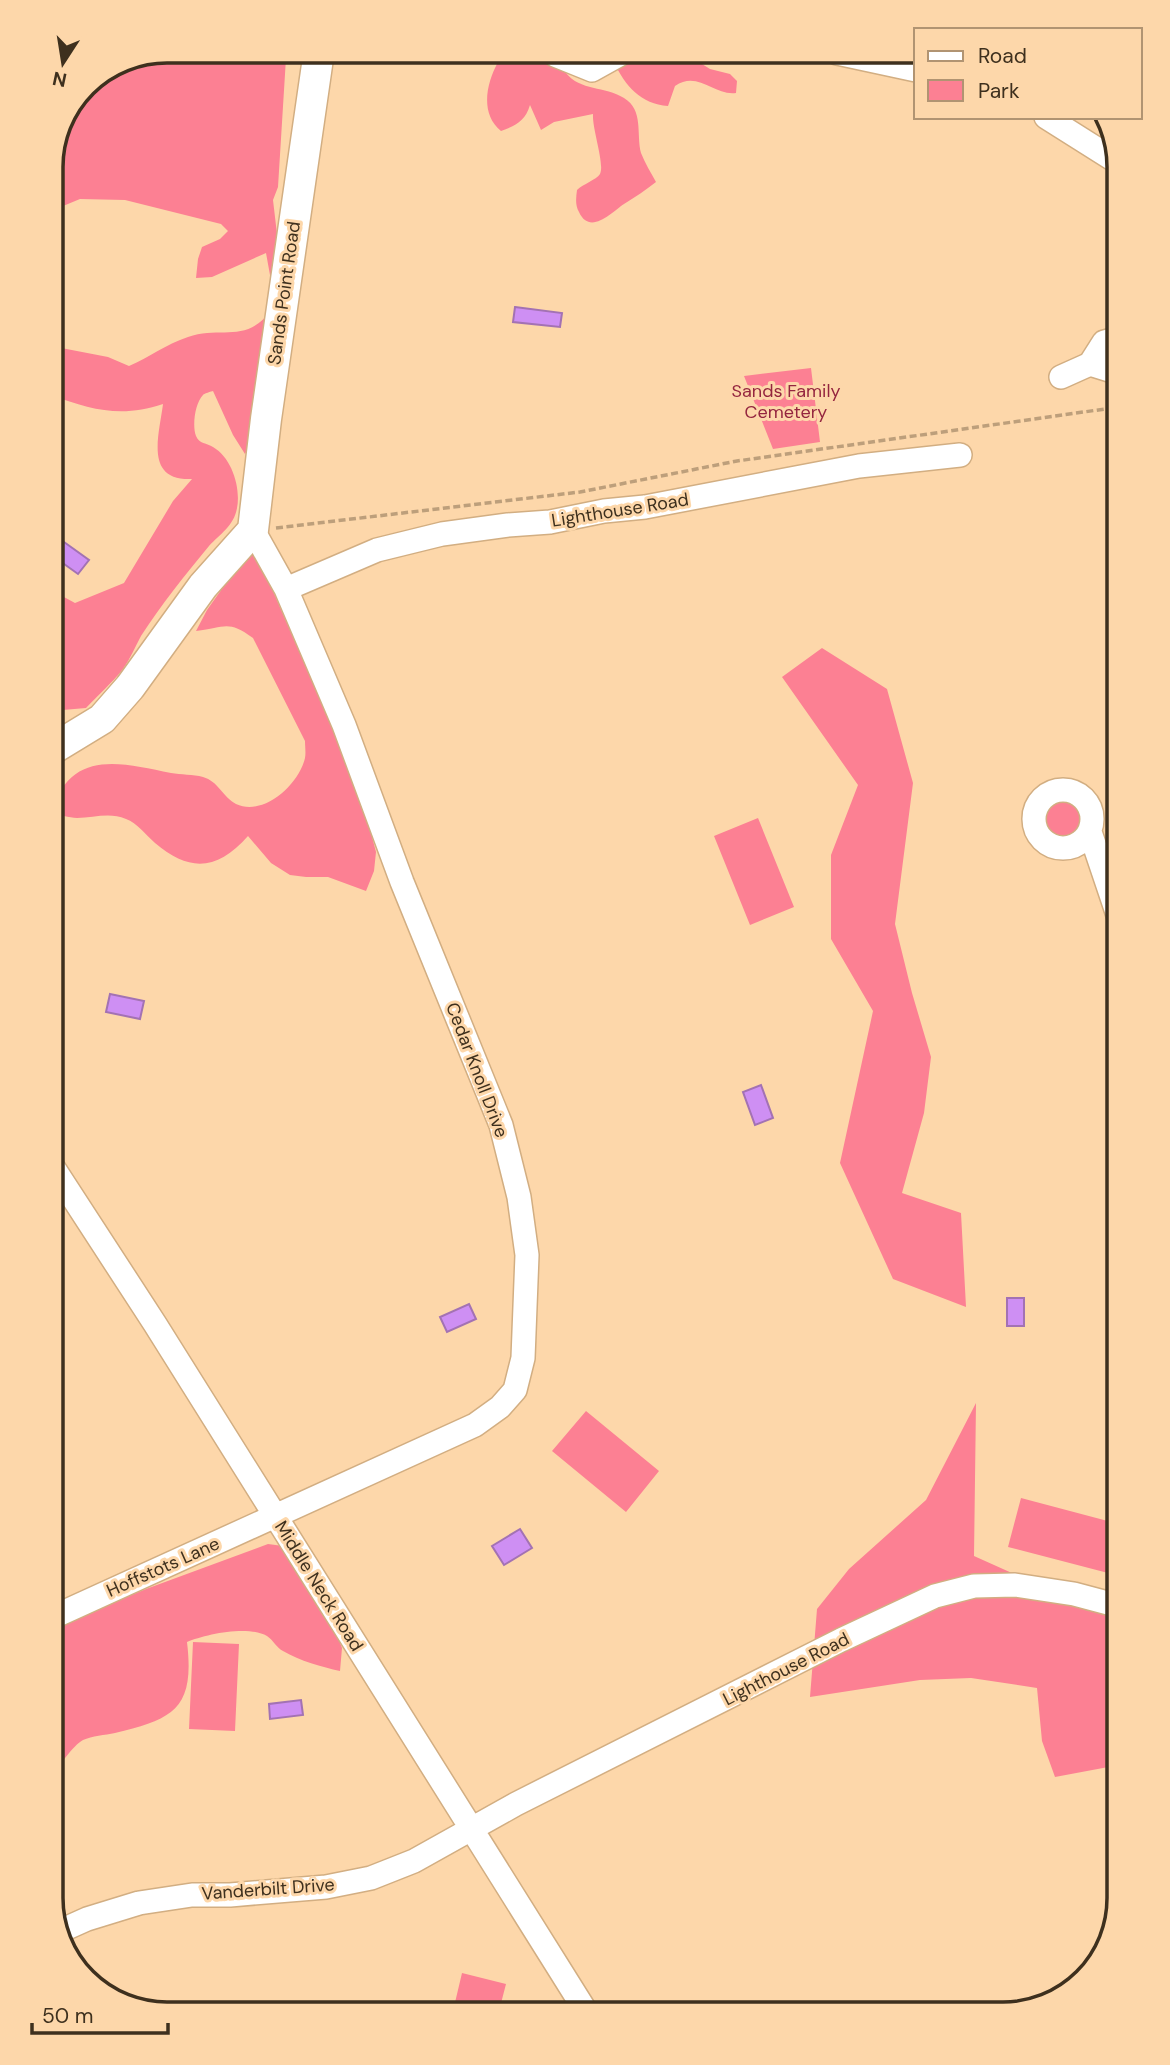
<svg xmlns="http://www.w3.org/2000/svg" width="1170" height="2065" font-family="'DM Sans',sans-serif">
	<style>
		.green { fill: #fc8093 }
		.water { fill: #ce8ff3; stroke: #a372b3; stroke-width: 2 }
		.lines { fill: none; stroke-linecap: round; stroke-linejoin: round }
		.minor-casing { stroke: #d2ae82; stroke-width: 26 }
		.major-casing { stroke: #d2ae82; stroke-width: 33 }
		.path { stroke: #bd9f7b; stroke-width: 3.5; stroke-dasharray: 7 3.5; stroke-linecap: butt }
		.minor { stroke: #fff; stroke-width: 23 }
		.major { stroke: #fff; stroke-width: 30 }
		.labels { text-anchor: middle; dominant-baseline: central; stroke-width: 6; stroke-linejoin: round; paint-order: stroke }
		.street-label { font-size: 18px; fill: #3e301e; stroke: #fdd7aa }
		.park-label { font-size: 18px; fill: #94253f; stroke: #fdd7aa }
		.rim { fill: none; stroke: #3e301e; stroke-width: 3.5 }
	</style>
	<rect width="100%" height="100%" fill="#fdd7aa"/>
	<path class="green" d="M686 54 710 69 730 74 737 81 736 93C714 96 698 70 675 86L668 106C641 104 625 86 614 62L579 73H566C580 91 605 86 624 98 644 110 636 134 641 153 645 163 651 173 656 182 646 190 635 197 624 204 612 212 590 236 579 212 575 205 576 198 577 190 583 184 596 180 600 174 605 164 592 129 593 114L554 122 541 130 530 105C525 121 517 125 501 131 480 114 486 84 498 62L496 56Z
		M286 58 278 187 273 200 277 234 282 252 272 286 266 253 212 277 196 278 198 259 202 247 220 239 228 231 221 224 125 200 80 199 51 211V160L85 85 123 59Z
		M272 309 252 439 245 454 233 435 213 391C212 391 203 394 203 395 195 403 192 426 196 436 199 444 207 443 213 447 232 458 241 488 237 508 234 526 220 534 209 546 185 575 161 605 141 636 135 647 130 659 123 669 112 683 98 695 86 708L51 711V590L75 603 124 583 173 501 192 479C144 481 159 436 163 404 122 418 91 410 51 395V346L108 357 129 366C150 357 166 344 188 337 222 325 246 345 272 309Z
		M811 368 820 442 773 449 744 376Z
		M253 545 360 791 376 852 374 871 366 891 328 877H306L290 875 271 863 248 836C218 870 190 873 155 843 146 835 137 823 126 819 109 812 94 818 77 818 69 818 59 814 51 813 70 749 119 762 171 773 181 775 193 774 203 777 218 781 223 797 236 804 264 817 299 784 305 758 306 753 305 746 305 741L253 638C227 619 225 628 196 631L207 610Z
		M822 648 887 689 913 783 895 924 912 993 931 1057 924 1113 902 1193 961 1213 966 1307 893 1279 840 1163 873 1011 831 939V855L858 785 782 677Z
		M1041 820a23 23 0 1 1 46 0a23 23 0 1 1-46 0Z
		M758 818 794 907 750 925 714 836Z
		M976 1403 974 1556 1119 1621V1765L1055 1777 1042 1741 1037 1688 971 1678 920 1680 810 1697 817 1609 849 1569 926 1500Z
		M586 1411 659 1471 626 1512 552 1451Z
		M1021 1498 1119 1524 1108 1573 1008 1547Z
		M268 1544 283 1546 333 1623 342 1648 340 1671C322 1667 300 1661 283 1651 277 1648 273 1640 267 1636 249 1625 205 1634 187 1642 195 1708 174 1719 115 1733 105 1735 92 1736 83 1740 73 1745 58 1768 51 1777V1628L146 1589Z
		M193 1642 239 1644 235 1731 189 1729Z
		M462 1973 506 1984 499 2011H453Z"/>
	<path class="water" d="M515 307 562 313 560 327 513 322Z
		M64 542 89 560 78 574 53 556Z
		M110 994 144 1001 140 1019 106 1012Z
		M761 1085 773 1118 755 1125 743 1092Z
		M1007 1298H1024V1326H1007Z
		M469 1304 476 1319 447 1332 440 1317Z
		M520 1529 532 1548 504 1565 492 1546Z
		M301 1700 303 1715 270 1719 269 1704Z"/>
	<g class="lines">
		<defs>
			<path id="minor" d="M837 53 916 70
				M555 55 592 70 619 55
				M1046 117 1111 158 1118 159
				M1119 373 1090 364 1104 342 1119 338
				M1061 377 1090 364
				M286 589 377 550 442 534 508 525 550 522 604 511 645 507 859 466 960 455
				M1034 819a29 29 0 1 1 58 0a29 29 0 1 1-58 0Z
				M1090 832 1119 918
				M51 1164 155 1324 585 2010
				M51 1618 475 1425 500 1407 515 1390 523 1358 527 1255 519 1197 501 1125 402 882 344 725 286 589 253 530
				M58 1932 87 1919 139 1903 192 1895H230L326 1887 371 1878 414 1861 516 1804 841 1640 935 1596 974 1586 1015 1585 1074 1594 1119 1606"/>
			<path id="major" d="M51 750 102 719 130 687 203 586 253 530 266 419 318 58"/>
		</defs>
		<use href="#minor" class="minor-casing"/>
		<use href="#major" class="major-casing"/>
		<path class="path" d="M276 528 580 492 737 461 1119 407"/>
		<use href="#minor" class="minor"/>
		<use href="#major" class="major"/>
	</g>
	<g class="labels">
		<g class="street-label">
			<text transform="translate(284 293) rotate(-82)">Sands Point Road</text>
			<text transform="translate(620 510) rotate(-9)">Lighthouse Road</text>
			<text transform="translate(477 1070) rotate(69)">Cedar Knoll Drive</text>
			<text transform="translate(163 1567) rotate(-24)">Hoffstots Lane</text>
			<text transform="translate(319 1586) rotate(58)">Middle Neck Road</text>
			<text transform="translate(786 1669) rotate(-27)">Lighthouse Road</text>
			<text transform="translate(268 1889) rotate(-4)">Vanderbilt Drive</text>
		</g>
		<g class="park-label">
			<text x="786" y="391">Sands Family<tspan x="786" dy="21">Cemetery</tspan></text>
		</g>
	</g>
	<path d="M0 0H1170V2065H0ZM167 63H1003A104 104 0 0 1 1107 167V1898A104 104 0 0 1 1003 2002H167A104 104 0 0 1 63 1898V167A104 104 0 0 1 167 63Z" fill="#fdd7aa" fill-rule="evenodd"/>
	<path class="rim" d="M167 63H1003A104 104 0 0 1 1107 167V1898A104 104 0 0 1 1003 2002H167A104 104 0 0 1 63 1898V167A104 104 0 0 1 167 63Z"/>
	<rect x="914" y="28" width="228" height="91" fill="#fdd7aa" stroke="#b19472" stroke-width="2"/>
	<rect x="928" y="51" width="35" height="10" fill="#ffffff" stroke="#b19472" stroke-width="2"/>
	<text x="978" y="63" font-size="21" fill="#3e301e">Road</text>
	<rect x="928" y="80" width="35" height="21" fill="#fc8093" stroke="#b19472" stroke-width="2"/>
	<text x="978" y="98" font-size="21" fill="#3e301e">Park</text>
	<g transform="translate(63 63) rotate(192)" stroke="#fdd7aa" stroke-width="5" paint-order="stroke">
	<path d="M0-5L12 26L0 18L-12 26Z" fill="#3e301e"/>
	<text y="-10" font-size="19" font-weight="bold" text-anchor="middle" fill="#3e301e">N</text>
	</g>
	<path d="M32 2023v10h136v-10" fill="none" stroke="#3e301e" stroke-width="3.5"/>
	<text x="42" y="2023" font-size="21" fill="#3e301e" stroke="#fdd7aa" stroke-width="5" paint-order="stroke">50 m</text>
</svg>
